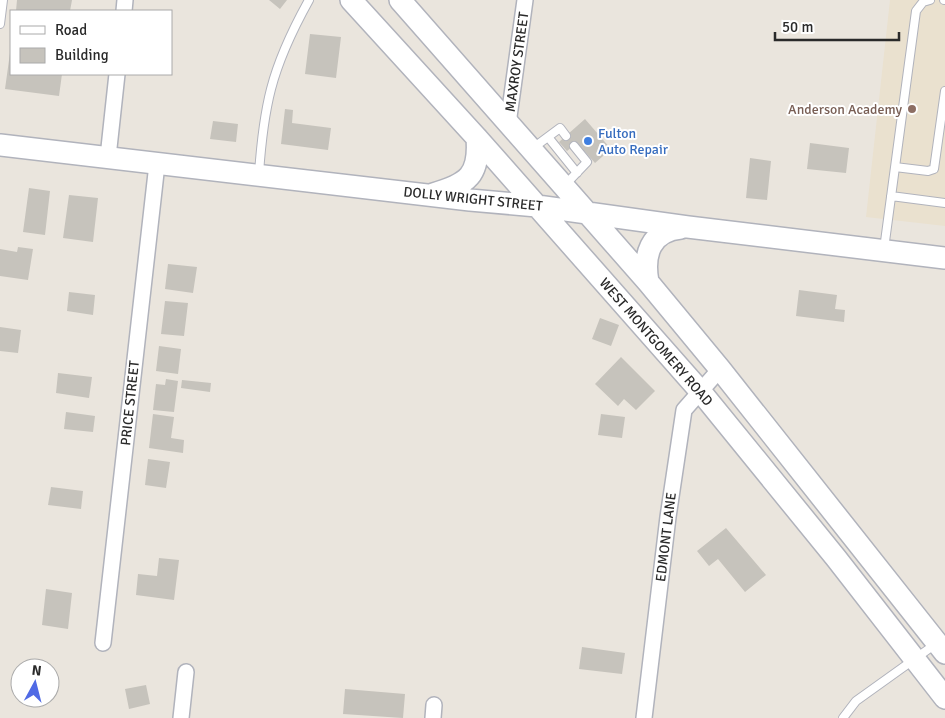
<svg xmlns="http://www.w3.org/2000/svg" width="945" height="718" font-family="Signika,sans-serif">
	<style>
		.education { fill: #eae1cf }
		.building { fill: #c6c3bc }
		.lines { fill: none; stroke-linecap: round; stroke-linejoin: round }
		.lane-casing { stroke: #b1b3bc; stroke-width: 10 }
		.street-casing { stroke: #b1b3bc; stroke-width: 18 }
		.secondary-casing { stroke: #b1b3bc; stroke-width: 24 }
		.lane { stroke: #fff; stroke-width: 8 }
		.street { stroke: #fff; stroke-width: 15 }
		.secondary { stroke: #fff; stroke-width: 21 }
		.education-dot { fill: #8d6e63; stroke: #fff; stroke-width: 2 }
		.shop-dot { fill: #3f7fe0; stroke: #fff; stroke-width: 2 }
		.labels { text-anchor: middle; dominant-baseline: central; stroke-width: 4; stroke-linejoin: round; paint-order: stroke }
		.street-label { font-size: 14px; fill: #2a2a2a; stroke: #fff }
		.education-label { font-size: 14px; fill: #785e54; stroke: #fff; text-anchor: end }
		.shop-label { font-size: 14px; fill: #366cbe; stroke: #fff; text-anchor: start }
	</style>
	<rect width="100%" height="100%" fill="#eae5dd"/>
	<path class="education" d="M890 0H945V226L866 217Z"/>
	<path class="building" d="M17 0H72L70 11H16Z
		M269 0H287L280 9Z
		M310 34 341 37 336 78 305 74Z
		M10 53 11 74H62L59 96 5 89Z
		M285 109 293 110 292 123 331 128 328 150 281 144Z
		M585 119 611 149 595 163 577 143 567 151 559 142Z
		M213 121 238 124 236 142 210 139Z
		M810 143 849 148 846 173 807 169Z
		M750 158 771 161 767 200 746 198Z
		M29 188 50 191 45 235 23 232Z
		M69 195 98 198 93 242 63 238Z
		M18 247 33 249 28 280 0 276V249L17 252Z
		M168 264 197 267 193 293 165 289Z
		M799 290 837 295 835 309 845 310 844 322 796 316Z
		M69 292 95 295 93 315 67 311Z
		M165 301 188 303 184 336 161 334Z
		M600 318 619 325 611 346 592 339Z
		M0 327 21 330 18 353 0 351Z
		M159 346 181 349 178 374 156 371Z
		M621 357 655 391 636 410 624 399 618 406 595 384Z
		M58 373 92 377 89 398 56 393Z
		M166 379 178 381 174 412 153 410 156 384 165 385Z
		M182 380 211 383 210 392 181 388Z
		M66 412 95 416 93 432 64 429Z
		M153 414 174 417 171 438 184 440 183 453 149 448Z
		M601 414 625 417 622 438 598 435Z
		M148 459 170 462 166 488 145 485Z
		M51 487 83 491 81 509 48 505Z
		M726 528 766 575 745 592 718 559 709 566 697 551Z
		M159 558 179 560 174 600 136 595 138 574 157 576Z
		M46 589 72 593 68 629 42 625Z
		M582 647 625 653 622 674 579 669Z
		M146 685 150 704 129 709 125 689Z
		M345 689 405 694 403 718 343 714Z"/>
	<g class="lines">
		<defs>
			<path id="lane" d="M944 0H945
				M0 24 3 0
				M548 137 577 173
				M533 148 560 128 566 136
				M895 167 928 171 934 169 945 91
				M259 173C261 145 264 116 271 89 279 58 294 27 309 0
				M565 185 587 162 574 146
				M891 196 945 203
				M884 249 916 11 923 2 930 0
				M843 718 856 701 937 643"/>
			<path id="street" d="M124 11 125 0
				M508 124 525 0
				M108 157 117 74
				M103 643 157 164
				M181 718 186 672
				M433 718 434 705
				M644 718 668 517 684 410 720 369"/>
			<path id="secondary" d="M351 0 477 138 701 392 836 558 945 698
				M400 0 648 282 720 369 945 653
				M0 145 470 200 537 206 688 227 945 258
				M433 194C468 184 480 175 477 138
				M648 282C643 255 650 231 681 228"/>
		</defs>
		<use href="#lane" class="lane-casing"/>
		<use href="#street" class="street-casing"/>
		<use href="#secondary" class="secondary-casing"/>
		<use href="#lane" class="lane"/>
		<use href="#street" class="street"/>
		<use href="#secondary" class="secondary"/>
	</g>
	<circle class="education-dot" cx="912" cy="109" r="5"/>
	<circle class="shop-dot" cx="588" cy="141" r="5"/>
	<g class="labels">
		<g class="street-label">
			<text transform="translate(517 62) rotate(-82)">MAXROY STREET</text>
			<text transform="translate(473 199) rotate(6)">DOLLY WRIGHT STREET</text>
			<text transform="translate(656 342) rotate(49)">WEST MONTGOMERY ROAD</text>
			<text transform="translate(130 403) rotate(-84)">PRICE STREET</text>
			<text transform="translate(666 537) rotate(-83)">EDMONT LANE</text>
		</g>
		<g class="education-label">
			<text x="902" y="109">Anderson Academy</text>
		</g>
		<g class="shop-label">
			<text x="598" y="133">Fulton<tspan x="598" dy="16">Auto Repair</tspan></text>
		</g>
	</g>
	<rect x="10" y="10" width="162" height="65" fill="#ffffff" stroke="#aaaaaa"/>
	<rect x="20" y="26" width="25" height="8" fill="#ffffff" stroke="#aaaaaa"/>
	<text x="55" y="35" font-size="15" fill="#2a2a2a">Road</text>
	<rect x="20" y="48" width="25" height="15" fill="#c6c3bc" stroke="#aaaaaa"/>
	<text x="55" y="60" font-size="15" fill="#2a2a2a">Building</text>
	<g transform="translate(35 683) rotate(7)"><circle r="24" fill="#ffffff" stroke="#aaaaaa"/>
	<path d="M0-4L9 19L0 12L-9 19Z" fill="#506ae5"/>
	<text y="-8" font-size="14" font-weight="bold" text-anchor="middle" fill="#2a2a2a">N</text>
	</g>
	<path d="M775 32v8h124v-8" fill="none" stroke="#2a2a2a" stroke-width="2.5"/>
	<text x="782" y="32" font-size="15" fill="#2a2a2a" stroke="#ffffff" stroke-width="4" paint-order="stroke">50 m</text>
</svg>
